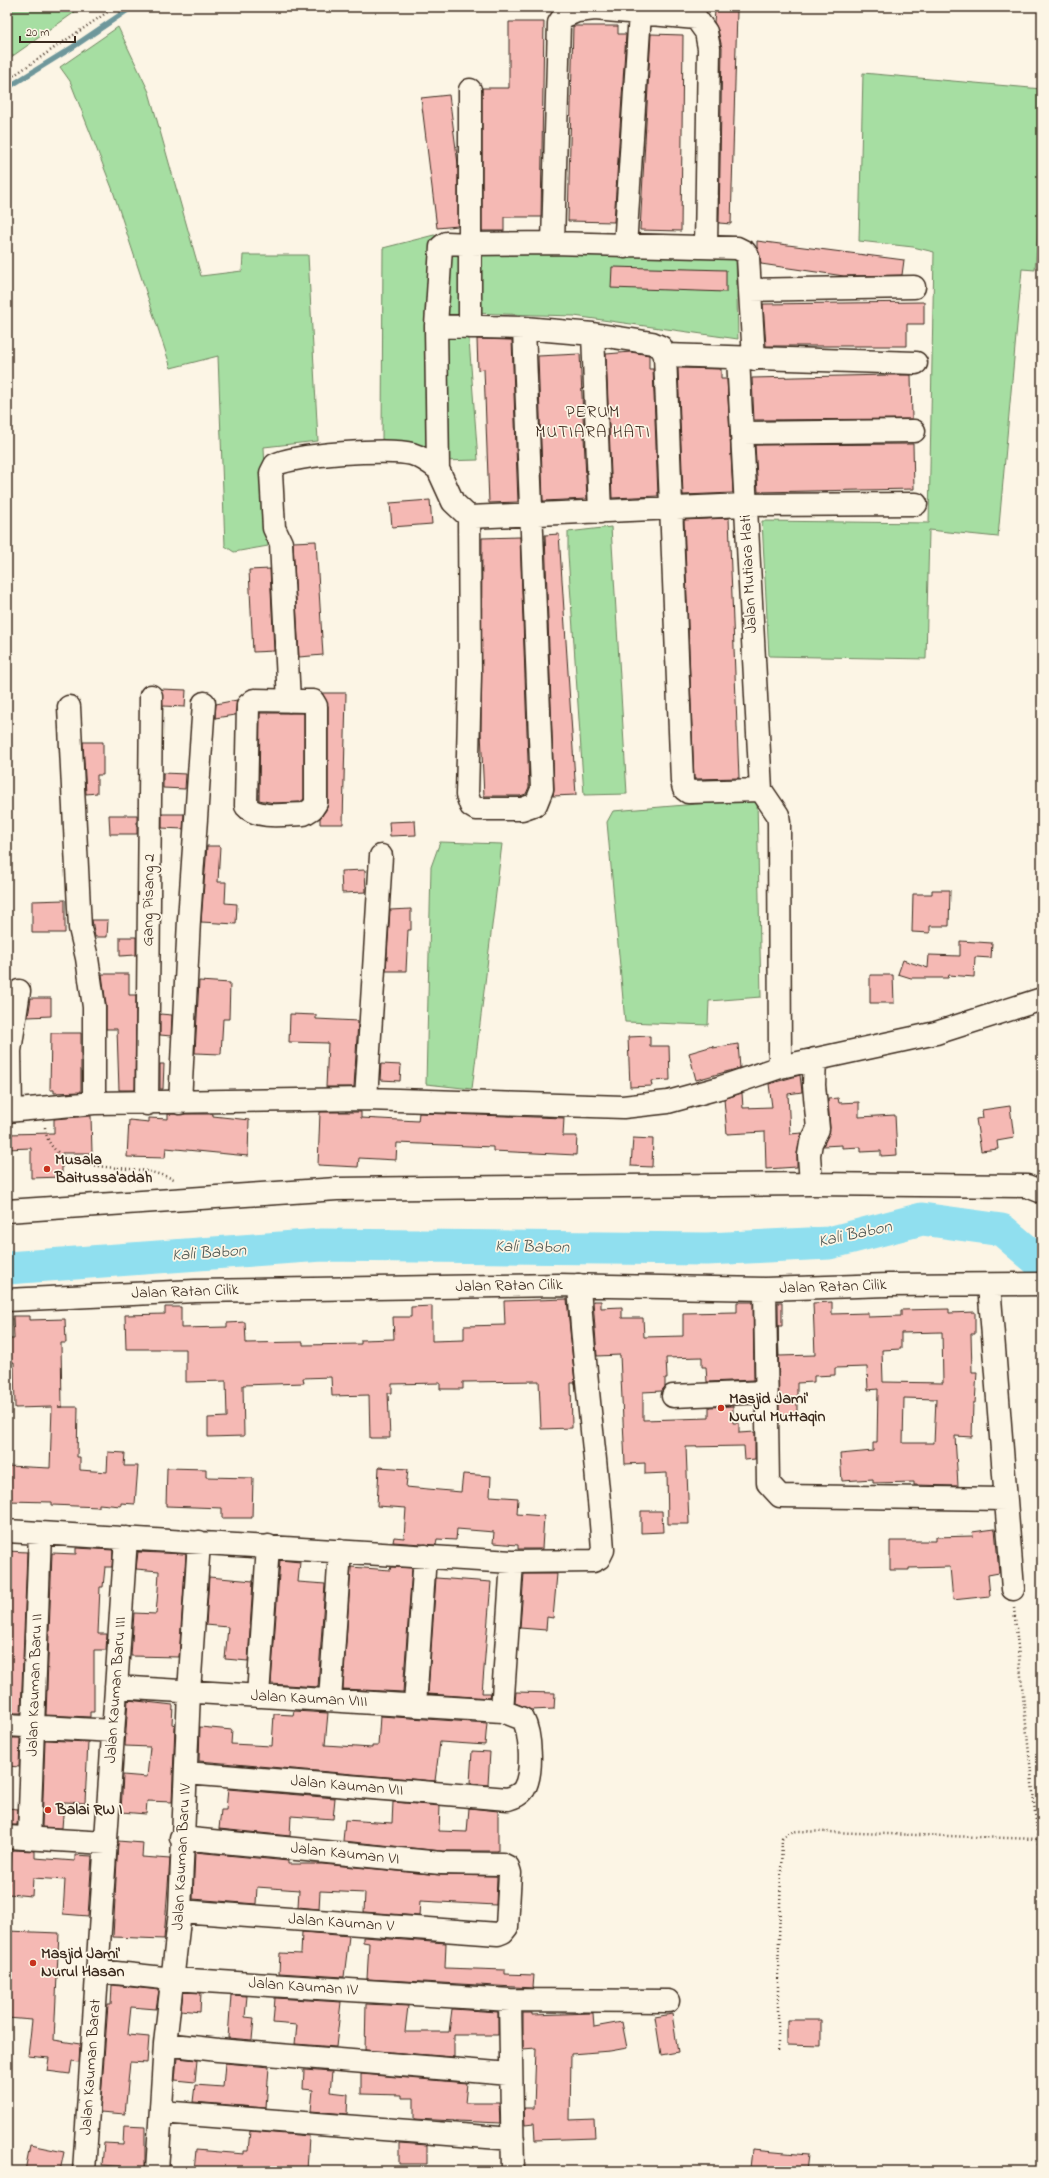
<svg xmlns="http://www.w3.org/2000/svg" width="1049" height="2178" font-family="'Indie Flower',sans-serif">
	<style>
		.green { fill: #a6dea2; stroke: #708460 }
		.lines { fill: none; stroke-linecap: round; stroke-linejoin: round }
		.stream { stroke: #6e979b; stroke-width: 5.5 }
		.river { stroke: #90dfef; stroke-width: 33 }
		.building { fill: #f5b9b4; stroke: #3b2a1e; fill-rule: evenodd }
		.minor-casing { stroke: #3b2a1e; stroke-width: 25 }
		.path { stroke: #3b2a1e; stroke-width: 2.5; stroke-dasharray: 1 3; stroke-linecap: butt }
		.minor { stroke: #fcf5e5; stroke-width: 22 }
		.poi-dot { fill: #c8321e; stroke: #fcf5e5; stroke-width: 1.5 }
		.labels { text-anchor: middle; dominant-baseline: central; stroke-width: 3.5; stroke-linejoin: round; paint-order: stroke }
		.street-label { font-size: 16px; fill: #3b2a1e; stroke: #fcf5e5 }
		.poi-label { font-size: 16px; font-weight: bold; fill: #3b2a1e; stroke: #fcf5e5; text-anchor: start }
		.neighbourhood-label { font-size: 17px; letter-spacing: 1px; fill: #3b2a1e; stroke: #fcf5e5 }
		.water-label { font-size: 17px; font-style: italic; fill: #505752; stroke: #fcf5e5 }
	</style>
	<rect width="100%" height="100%" fill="#fcf5e5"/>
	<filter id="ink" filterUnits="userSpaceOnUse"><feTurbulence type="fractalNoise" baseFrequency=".025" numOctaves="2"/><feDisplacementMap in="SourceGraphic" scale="8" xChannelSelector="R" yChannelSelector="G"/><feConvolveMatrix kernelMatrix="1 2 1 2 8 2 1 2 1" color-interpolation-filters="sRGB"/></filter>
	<g filter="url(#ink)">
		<path class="green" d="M7 7H82L7 60Z
			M118 27 149 92 201 276 242 271 243 255H308L318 441 264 447 268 546 234 552 225 546 218 356 171 368 112 188 70 81 60 67Z
			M863 73 1042 89V186L1035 270 1022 269 998 537 929 530 926 659 769 656 762 521 929 523 934 252 913 247 859 241Z
			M434 235 470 246 736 256 738 339 574 316 467 313 478 460 442 461 414 447 382 439 383 248Z
			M611 527 627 794 584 795 568 554V532Z
			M757 799 761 997 709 1001 708 1025 625 1022 607 822 613 811Z
			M440 842 502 844 472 1089 426 1084 431 867Z"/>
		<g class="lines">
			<path class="stream" d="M7 88 73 47 132 7"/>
			<path class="river" d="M7 1268 322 1245 707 1249 829 1243 922 1219 1002 1230 1042 1264"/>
		</g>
		<path class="building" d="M715 11H737L731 224 719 223 722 48 718 30 714 22Z
			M509 22H544L541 217H504V231H482V88H509Z
			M573 26H618V34H626L614 222 568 221Z
			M651 34 683 35 681 231 640 230Z
			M449 95 458 164V226L437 228 421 98Z
			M757 241 904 260 902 275 844 276 761 264 760 256 757 247Z
			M612 267 726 270V292L611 288Z
			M924 302V324H907V346H766L763 304Z
			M477 339 512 340 518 502 489 503 484 369 478 370Z
			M631 352 649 355V369H653L658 496 612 498 606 354Z
			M580 354 587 499 543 501 538 356Z
			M678 368 721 369V379H727L733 493 683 495Z
			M888 375H911L912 419 754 420 752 378Z
			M913 444 914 489 758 492 755 445Z
			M430 500 432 524 392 527 390 503Z
			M729 518 739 778 694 779 684 520Z
			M559 534 576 795 553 796 554 789 545 535Z
			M520 537 529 787 526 794 520 796H484L481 732 482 538Z
			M316 541 323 655 299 657 293 542Z
			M270 569 274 651 253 652 249 570Z
			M161 689 186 690 185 707 163 706Z
			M322 693H346L343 824H320V818L326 810 328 803V706Z
			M237 700 235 715 215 718 216 704Z
			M260 713H304V799L300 802 274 803 259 800Z
			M83 742H103V775H97V793L86 794Z
			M163 773 186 774 185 789 163 788Z
			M162 814H184L183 829 162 828Z
			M109 815H137V834H110Z
			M415 821 416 835 390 836 389 822Z
			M207 846H220L218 882H226L225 903 237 904 236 924 201 922Z
			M365 870 366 892 342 893 341 871Z
			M932 890H950L949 926H930V933L912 932 913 894H932Z
			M65 900V933H32V901Z
			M411 909V930H408L406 971H386L390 910Z
			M92 920H108L107 937H95Z
			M120 937H136V955L120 956Z
			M960 941 992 943 991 958 975 957 974 977 949 975 948 978H911L898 974 903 960 928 968 929 955 960 956Z
			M102 974H129V995H136L135 1090H119L117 1029H106V1005Z
			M870 975H893L894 1003H870Z
			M199 981 230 983 229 1019H223L221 1054 195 1053Z
			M31 998H51V1016L28 1017Z
			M160 1014 172 1015 171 1036 160 1035Z
			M290 1014 316 1015V1019L358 1021 354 1087H326L328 1043 289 1042Z
			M51 1033H81V1092L54 1093V1090H50Z
			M650 1036V1046H669L670 1080 651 1081 652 1086 630 1087 628 1037Z
			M738 1044 740 1068 696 1080 689 1053 713 1046V1048Z
			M160 1064H164L163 1089H160Z
			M381 1064 401 1065 400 1081 380 1080Z
			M800 1075 802 1092 788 1094 790 1134 802 1133 797 1153V1167L766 1169 765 1132 727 1134 724 1099 742 1093 743 1108 772 1107 769 1084Z
			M838 1098 839 1103 859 1102V1117L895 1115 897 1155 881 1156V1151L861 1152V1147L842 1148V1145L823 1146 830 1128 828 1099Z
			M1010 1106 1014 1138 997 1141 998 1149 981 1151 976 1119 983 1118 982 1110Z
			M320 1112H361V1118L418 1121 419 1113 564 1118 563 1136H577L576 1155 493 1151V1147L397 1143 396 1160 359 1158 358 1167 318 1165Z
			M168 1114H213V1116L249 1120 248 1156 166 1148 165 1158 127 1157 129 1120 149 1122V1118L168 1119Z
			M91 1116 92 1153H62V1177L31 1178V1148L7 1149V1134L54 1133V1119Z
			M633 1138 653 1139 652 1167 631 1166Z
			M567 1299 575 1383H571L572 1428 541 1429 539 1381 463 1382V1389H440V1383L392 1384V1393H388L390 1438H370L369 1395 332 1396 331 1377 303 1378 304 1383 243 1385 244 1436 208 1437V1418L227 1417 226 1381 186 1382V1349H126L125 1315 165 1314V1307H181V1328L227 1327V1323L245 1322 246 1343 303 1342V1345L361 1344V1340L394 1339 393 1317H411V1307L432 1306V1341L464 1340V1326L505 1325 504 1301Z
			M593 1301H601V1308L622 1307V1318H643L644 1337 683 1336V1313L737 1312V1302H753L754 1380 707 1382 706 1367H702V1357L666 1358 667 1378H665V1387L662 1391 643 1392V1420L709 1418V1407L733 1406V1423H739V1433L755 1432V1459L745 1460 744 1446 686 1447 689 1524H668L667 1473 645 1474V1463L625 1464 620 1355 597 1356Z
			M778 1302H782V1326H778L779 1356 815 1355 813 1303 832 1302V1314L868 1313V1317L901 1316V1310L949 1309V1313L975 1312V1334H971L972 1372H977L975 1403H973L972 1437 955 1436 958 1486 914 1485V1482L873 1483V1479L842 1481 840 1454 873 1451V1443H877L878 1389 868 1390 867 1367 835 1368V1375L814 1376V1382L797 1383V1416H779ZM942 1332 943 1383 883 1382 882 1350 901 1349V1333ZM904 1398 936 1399 934 1443H903Z
			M13 1316H30V1320L65 1319 66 1343H61L62 1407H58H78L77 1457H80V1470L107 1472 108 1452 125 1453 124 1466H138L135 1504 121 1503V1506L99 1504V1507L52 1505V1502L7 1501V1466L50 1468 52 1407 15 1408 14 1362 7 1363V1339H14Z
			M379 1467 408 1469 406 1487 461 1492 463 1474 491 1476 490 1496 518 1498 517 1514 544 1516 542 1549H518V1545L493 1543 494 1532 457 1529 456 1540 437 1539 436 1545 393 1542 394 1537 404 1538 406 1508 377 1506Z
			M167 1468 206 1469V1477L253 1478 252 1518H222V1508L166 1506Z
			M641 1511H662L663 1532 641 1533Z
			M995 1529 999 1573 988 1575 990 1596 953 1600 950 1567 909 1568V1570H890V1541H936V1537L973 1536 972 1532Z
			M76 1548 113 1550 112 1567H105L103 1587H100L98 1634H107L106 1650H94V1712H90V1717L46 1715 52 1553 76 1554Z
			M7 1551 27 1552 21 1713H12V1709L7 1708Z
			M138 1552 186 1554 179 1657 131 1656 134 1613 156 1614 158 1590 159 1571 136 1569Z
			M280 1560 300 1562 298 1582 325 1584 318 1687 271 1684Z
			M351 1567 390 1570 391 1567 412 1568 403 1692 343 1689Z
			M524 1574H557L553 1618 547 1617 546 1630 520 1628Z
			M209 1577 253 1581 248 1661 225 1659 228 1627 206 1625Z
			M436 1578 491 1582 482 1693H491L490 1698 428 1694Z
			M516 1692 555 1693 554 1709 531 1710 515 1703Z
			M128 1700 173 1705 172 1724 175 1725 172 1802 147 1801 146 1814 121 1812 123 1775 147 1777 150 1747 125 1746Z
			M294 1711 328 1713 325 1745 372 1748V1746H378L380 1716 487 1723 485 1745 440 1742 435 1781 199 1761 200 1727 232 1730 231 1744 272 1746 274 1714 293 1715Z
			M10 1738H20L19 1767 8 1766Z
			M45 1740 88 1742 85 1803 64 1802 62 1828 42 1827Z
			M472 1751 490 1752 488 1785 470 1783Z
			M228 1789 335 1798 333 1819 291 1816 290 1836 219 1829 221 1810H226Z
			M393 1802 440 1806 439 1831 467 1832 469 1808 498 1811V1851H442L343 1841 345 1820 392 1823Z
			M7 1808 18 1809 17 1825H7Z
			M118 1841 143 1843 142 1857 170 1859 164 1939 113 1937Z
			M12 1850 35 1851V1858L75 1861V1855L92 1856 88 1916 63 1914 65 1880 33 1878 32 1896 8 1894Z
			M195 1852 288 1861V1864H322L440 1875 497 1876 496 1905 420 1901 419 1916 364 1912 365 1893 320 1891 319 1909 298 1907 299 1890 257 1887 256 1904 193 1899Z
			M7 1931 59 1933 54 2040 80 2044 79 2062 72 2061 70 2074 47 2071 49 2058 28 2056 32 2020 7 2018Z
			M302 1932 349 1936 344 1977 279 1973 280 1953 301 1954Z
			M363 1937 446 1943 445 1968 505 1970V1974L534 1975 533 1988 367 1979 369 1943 363 1942Z
			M112 1985 159 1990 156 2009 131 2007 128 2035 149 2037 147 2063 130 2062 125 2114 100 2112 108 2005H111Z
			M183 1992 201 1993 200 2012 181 2010Z
			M231 1995 247 1996 245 2017 254 2018 252 2040 228 2038Z
			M275 1998 341 2002 336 2047 295 2044 297 2025 273 2023Z
			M366 2004 408 2006 405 2032H449L452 2009 498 2012V2035H454V2057L365 2050Z
			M523 2013H532V2015L593 2013 594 2027 622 2022 627 2048 610 2051 571 2054 570 2120 594 2119 595 2138 535 2140 534 2124 525 2125 524 2108H534L536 2048 523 2049Z
			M672 2014 678 2052 661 2055 655 2017Z
			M787 2020H821V2046L787 2045Z
			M177 2058 197 2060 195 2082 175 2080Z
			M225 2063 269 2067 266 2108 193 2102 195 2085 223 2087Z
			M304 2070 332 2072 330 2092 348 2094 347 2114 311 2111 313 2090 303 2089Z
			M361 2074 467 2083 465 2103H499L500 2123 414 2119V2098H402V2095L361 2094Z
			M124 2126 145 2127V2168L102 2165 104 2143 123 2144Z
			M250 2131 309 2136 307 2171H194L196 2150 244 2154V2151H248Z
			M399 2143 427 2145V2164H399Z
			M30 2145 64 2152 60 2171H25Z
			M752 2150 808 2155 806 2171 750 2168Z"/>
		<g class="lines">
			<defs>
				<path id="minor" d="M470 90V244L553 243 737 248 745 252 748 257 754 359
					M553 243 559 23 563 17 577 11 595 9 696 18 706 32 709 48 706 247
					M625 247 640 13
					M750 290 914 287
					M436 326 524 328
					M470 327V244L446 243 441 247 436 326 438 469 453 502 469 517 745 505 916 504
					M593 334 600 512
					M665 355 916 363
					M738 358 761 790
					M742 433 914 431
					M469 517 470 675 467 795 471 806 476 809H522L536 804 542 789 524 328 593 334 652 343 661 347 665 355 682 781 684 789 688 792 761 790
					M254 700 309 701H313L316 706V803L312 809 304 814C288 814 258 820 246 806L248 705Z
					M289 701 281 543 274 528 271 473 275 465C293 454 391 448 412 454 422 457 429 462 438 469
					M69 707 80 928 87 958 94 1007V1103
					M761 790 778 815 779 823 780 1067
					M366 1099 381 856
					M180 1103 189 920 204 703
					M147 1104 151 696
					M11 1110 10 1051 19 991
					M7 1111 94 1103 366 1099 623 1107 668 1102 719 1088 780 1067 936 1033 1042 999
					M811 1184 809 1155 811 1143 818 1129 814 1085 815 1059
					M7 1211 337 1189 811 1184 1027 1186 1042 1192
					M989 1285 1013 1589
					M765 1289 768 1483 780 1496 1005 1499
					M7 1300 195 1291 558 1285 765 1289 888 1285 1042 1284
					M673 1396 766 1392
					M7 1531 512 1562 593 1561 599 1558 603 1550C597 1461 584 1374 579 1285
					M116 1687 502 1711 523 1719C531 1734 533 1774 524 1789 520 1795 514 1797 508 1799L186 1773
					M258 1696 268 1546
					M330 1700 340 1551
					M415 1705 425 1556
					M502 1711 512 1562
					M7 1725 113 1731
					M7 1837 106 1843
					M29 1838 40 1533
					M180 1911 498 1934 503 1932 507 1927 510 1873 508 1867 502 1864 441 1863 181 1838
					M97 1971 173 1979 510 2000 668 2001
					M510 2000 513 2171
					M165 2044 218 2050 510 2074
					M161 2112 513 2139
					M84 2171 126 1538
					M157 2171 165 2044 180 1911 189 1692 199 1542"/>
			</defs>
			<use href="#minor" class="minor-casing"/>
			<path class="path" d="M7 80 115 7
				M45 1127C49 1173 115 1165 147 1171 156 1173 165 1176 174 1179
				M1014 1608 1042 1880
				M778 2051V1972L782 1839C787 1833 790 1832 798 1831L1038 1839"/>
			<use href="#minor" class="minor"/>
		</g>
	</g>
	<g class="poi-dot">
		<circle cx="47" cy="1169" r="4"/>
		<circle cx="721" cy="1408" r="4"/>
		<circle cx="48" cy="1810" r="4"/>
		<circle cx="33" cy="1963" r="4"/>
	</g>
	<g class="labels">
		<g class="street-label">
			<text transform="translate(749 574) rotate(-93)">Jalan Mutiara Hati</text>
			<text transform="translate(149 900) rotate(-89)">Gang Pisang 2</text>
			<text transform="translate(509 1286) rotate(-1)">Jalan Ratan Cilik</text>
			<text transform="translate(833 1287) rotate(-2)">Jalan Ratan Cilik</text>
			<text transform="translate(185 1292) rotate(-2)">Jalan Ratan Cilik</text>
			<text transform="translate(35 1685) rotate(-88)">Jalan Kauman Baru II</text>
			<text transform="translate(116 1690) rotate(-86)">Jalan Kauman Baru III</text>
			<text transform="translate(309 1699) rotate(3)">Jalan Kauman VIII</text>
			<text transform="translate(347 1786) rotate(5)">Jalan Kauman VII</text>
			<text transform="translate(345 1854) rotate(6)">Jalan Kauman VI</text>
			<text transform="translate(182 1857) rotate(-87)">Jalan Kauman Baru IV</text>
			<text transform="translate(341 1923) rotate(4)">Jalan Kauman V</text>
			<text transform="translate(303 1987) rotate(4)">Jalan Kauman IV</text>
			<text transform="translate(91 2067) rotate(-86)">Jalan Kauman Barat</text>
		</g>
		<g class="poi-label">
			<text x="55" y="1160">Musala<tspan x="55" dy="18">Baitussa'adah</tspan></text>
			<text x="729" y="1399">Masjid Jami'<tspan x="729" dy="18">Nurul Muttaqin</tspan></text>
			<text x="56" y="1810">Balai RW I</text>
			<text x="41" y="1954">Masjid Jami'<tspan x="41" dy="18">Nurul Hasan</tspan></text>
		</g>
		<g class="neighbourhood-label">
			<text x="593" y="412">PERUM<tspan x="593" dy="20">MUTIARA HATI</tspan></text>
		</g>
		<g class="water-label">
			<text transform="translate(855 1234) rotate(-12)">Kali Babon</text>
			<text transform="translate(532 1247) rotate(1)">Kali Babon</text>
			<text transform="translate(209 1253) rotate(-4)">Kali Babon</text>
		</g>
	</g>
	<rect width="1049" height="2178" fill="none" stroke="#fcf5e5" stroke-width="24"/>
	<rect x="12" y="12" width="1025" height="2154" fill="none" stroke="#3b2a1e" stroke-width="1.5" filter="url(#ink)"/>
	<path d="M20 36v6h55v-6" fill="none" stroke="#3b2a1e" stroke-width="2"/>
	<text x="26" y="36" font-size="12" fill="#3b2a1e" stroke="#fcf5e5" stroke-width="3" paint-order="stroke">20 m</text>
</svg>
